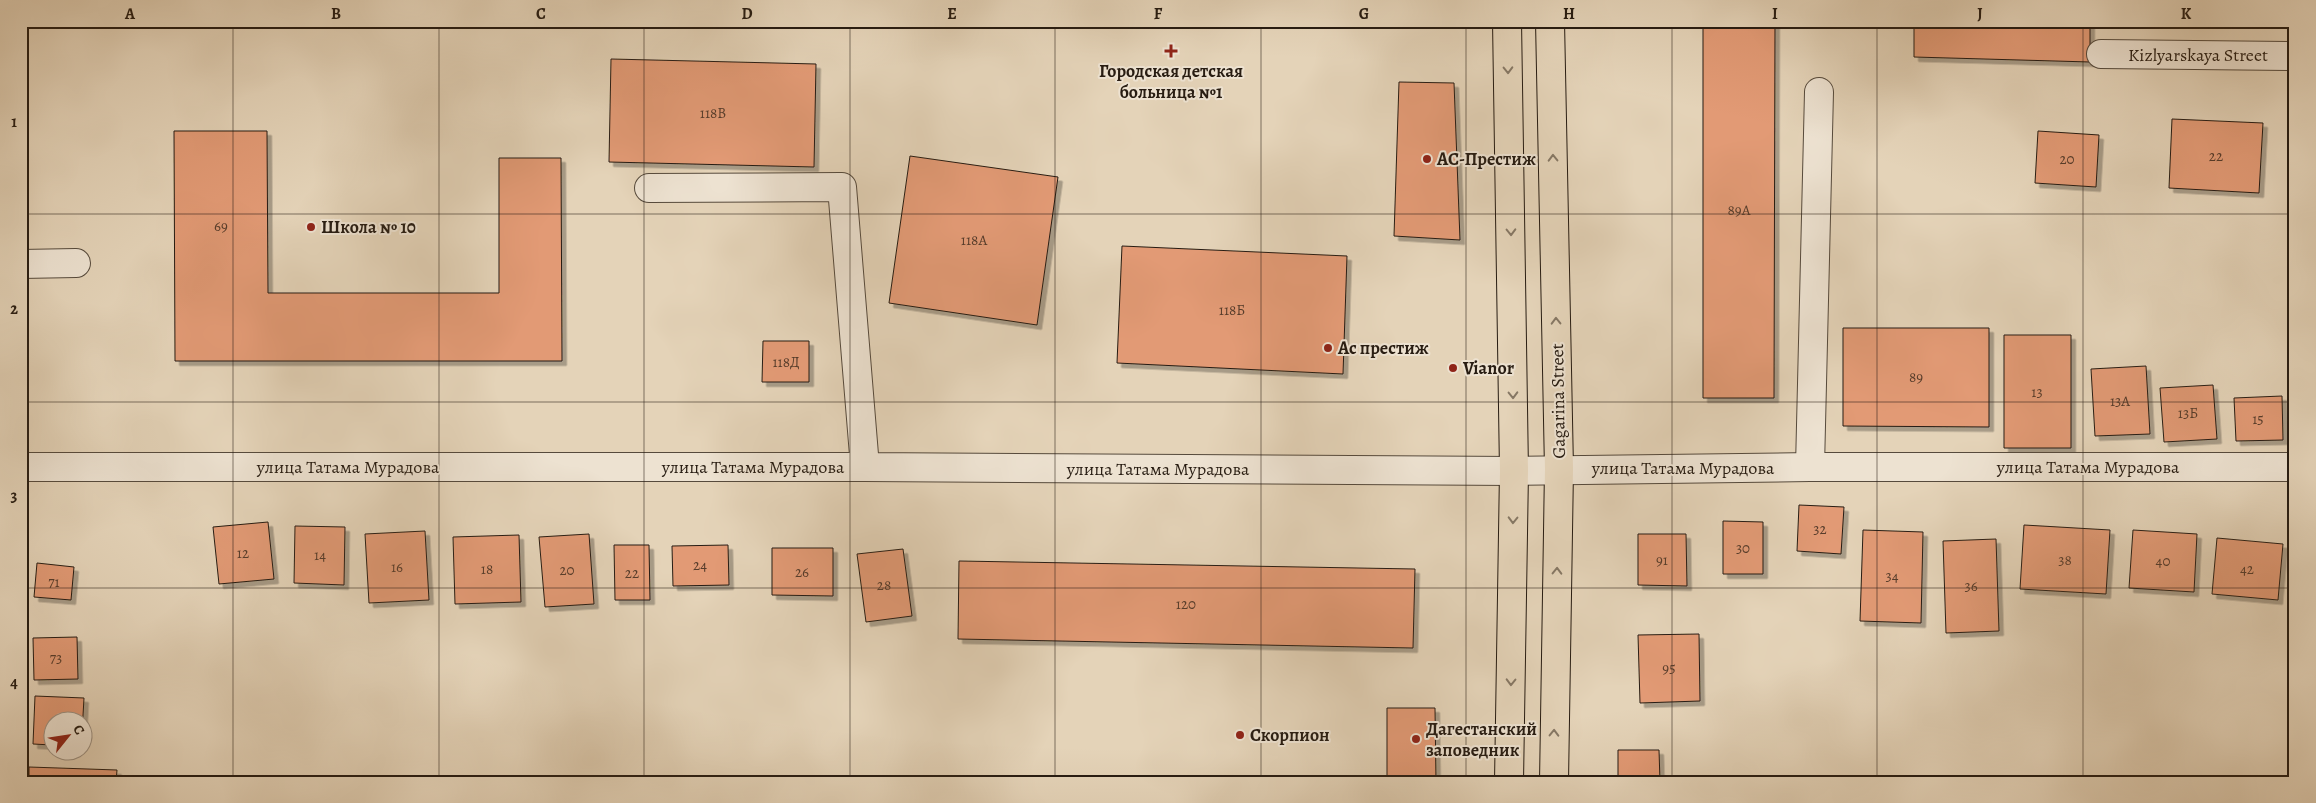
<svg xmlns="http://www.w3.org/2000/svg" width="2316" height="803" font-family="Alegreya,serif">
	<style>
		.building { fill: #e29a75; stroke: #271c12; filter: url(#shadow) }
		.lines { fill: none; stroke-linecap: round; stroke-linejoin: round }
		.minor-casing { stroke: #564a3c; stroke-width: 30 }
		.major-casing { stroke: #271c12; stroke-width: 30 }
		.minor { stroke: #ede2d1; stroke-width: 28 }
		.major { stroke: #e4d3b8; stroke-width: 28 }
		.oneway { stroke: #867865 }
		.grid { fill: none; stroke: #271c12; stroke-width: 1; stroke-opacity: 0.55 }
		.poi-dot { fill: #8f2418; stroke: #ede2d1; stroke-width: 2 }
		.labels { text-anchor: middle; dominant-baseline: central; stroke-width: 4; stroke-linejoin: round; paint-order: stroke }
		.number-label { font-size: 15px; fill: #563c2b }
		.street-label { font-size: 18px; fill: #271c12; stroke: #ede2d1 }
		.poi-label { font-size: 18px; font-weight: bold; fill: #271c12; stroke: #ede2d1; text-anchor: start }
		.neatline { fill: none; stroke: #271c12; stroke-width: 2 }
		.grid-label { font-size: 16px; text-anchor: middle; font-weight: bold; fill: #271c12 }
	</style>
	<defs>
		<filter id="shadow"><feDropShadow dx="4.5" dy="4.5" stdDeviation="0" flood-color="#0004"/></filter>
	</defs>
	<rect width="100%" height="100%" fill="#e4d3b8"/>
	<filter id="stains"><feTurbulence type="fractalNoise" baseFrequency=".004" numOctaves="4"/><feColorMatrix values="0 0 0 0 .2 0 0 0 0 .09 0 0 0 0 .02 0 0 0 .5 -.17"/></filter>
	<radialGradient id="worn" r=".72"><stop offset=".6" stop-color="#630" stop-opacity="0"/><stop offset="1" stop-color="#630" stop-opacity=".3"/></radialGradient>
	<path class="building" d="M1703 21H1775L1774 398H1703Z
		M1914 21H2090V62L1914 57Z
		M2269 21H2295V23H2269Z
		M611 59 816 64 814 167 609 162Z
		M1399 82 1454 83 1460 240 1394 236Z
		M2172 119 2263 123 2259 193 2169 188Z
		M174 131H267L268 293H499V158H561L562 361H175Z
		M2038 131 2099 135 2096 187 2035 183Z
		M910 156 1058 177 1037 325 889 303Z
		M1122 246 1347 256 1343 374 1117 363Z
		M1843 328H1989V427L1843 426Z
		M2004 335H2071V448H2004Z
		M763 341H809V382H762Z
		M2146 366 2150 434 2095 436 2091 369Z
		M2213 385 2217 439 2164 442 2160 388Z
		M2291 387H2295V441H2290Z
		M2282 396 2283 440 2236 441 2234 398Z
		M1799 505 1844 507 1841 554 1797 551Z
		M1723 521 1763 522V574H1723Z
		M268 522 274 579 219 584 213 527Z
		M2024 525 2110 530 2106 594 2020 589Z
		M295 526 345 527 344 585 294 583Z
		M1863 530 1923 532 1921 623 1860 621Z
		M2133 530 2197 534 2194 592 2129 588Z
		M425 531 429 600 369 603 365 534Z
		M589 534 594 604 545 607 539 537Z
		M1638 534H1686L1687 586 1638 585Z
		M519 535 521 602 455 604 453 537Z
		M2217 538 2283 544 2278 600 2212 594Z
		M1996 539 1999 631 1946 633 1943 541Z
		M614 545H649L650 600H615Z
		M728 545 729 585 673 586 672 546Z
		M772 548H833V596L772 595Z
		M903 549 912 616 866 622 857 554Z
		M959 561 1415 569 1413 648 958 639Z
		M37 563 74 567 71 600 34 597Z
		M1699 634 1700 701 1640 703 1638 635Z
		M77 637 78 679 34 680 33 638Z
		M35 696 84 698 82 733V720H52V745L33 744Z
		M1387 708H1435L1436 782H1387Z
		M1618 750H1659L1660 782H1618Z
		M29 767 117 770 116 782H29Z
		M905 776 962 778V782H905Z
		M289 779V782L216 781Z"/>
	<g class="lines">
		<defs>
			<path id="minor" d="M2101 54 2295 56
				M649 188 842 187 865 467
				M21 264 76 263
				M21 467H865L1514 471 1810 467H2295
				M1810 467 1819 92"/>
			<path id="major" d="M1507 21 1514 471 1509 782
				M1550 21 1559 469 1554 782"/>
		</defs>
		<use href="#minor" class="minor-casing"/>
		<use href="#major" class="major-casing"/>
		<use href="#minor" class="minor"/>
		<use href="#major" class="major"/>
	</g>
	<defs><path id="oneway-chevron" d="M-2-3.5L2.5 0L-2 3.5" fill="none" stroke-width="1.6" stroke-linecap="round" stroke-linejoin="round" transform="scale(1.25)"/></defs>
	<g class="oneway">
		<use href="#oneway-chevron" transform="translate(1508 70) rotate(89)"/>
		<use href="#oneway-chevron" transform="translate(1553 158) rotate(-91)"/>
		<use href="#oneway-chevron" transform="translate(1511 232) rotate(89)"/>
		<use href="#oneway-chevron" transform="translate(1556 321) rotate(-91)"/>
		<use href="#oneway-chevron" transform="translate(1513 395) rotate(89)"/>
		<use href="#oneway-chevron" transform="translate(1513 520) rotate(91)"/>
		<use href="#oneway-chevron" transform="translate(1557 571) rotate(-89)"/>
		<use href="#oneway-chevron" transform="translate(1511 682) rotate(91)"/>
		<use href="#oneway-chevron" transform="translate(1554 733) rotate(-89)"/>
	</g>
	<path class="grid" d="M233 21V782M439 21V782M644 21V782M850 21V782M1055 21V782M1261 21V782M1466 21V782M1672 21V782M1877 21V782M2083 21V782M21 214H2295M21 402H2295M21 588H2295"/>
	<g class="poi-dot">
		<path d="M1168.5 43.5h5v5h5v5h-5v5h-5v-5h-5v-5h5z"/>
		<circle cx="1427" cy="159" r="5"/>
		<circle cx="311" cy="227" r="5"/>
		<circle cx="1328" cy="348" r="5"/>
		<circle cx="1453" cy="368" r="5"/>
		<circle cx="1240" cy="735" r="5"/>
		<circle cx="1416" cy="739" r="5"/>
	</g>
	<g class="labels">
		<g class="number-label">
			<text x="713" y="113">118В</text>
			<text x="2216" y="156">22</text>
			<text x="2067" y="159">20</text>
			<text x="1739" y="210">89А</text>
			<text x="221" y="226">69</text>
			<text x="974" y="240">118А</text>
			<text x="1232" y="310">118Б</text>
			<text x="786" y="362">118Д</text>
			<text x="1916" y="377">89</text>
			<text x="2037" y="392">13</text>
			<text x="2120" y="401">13А</text>
			<text x="2188" y="413">13Б</text>
			<text x="2258" y="419">15</text>
			<text x="1820" y="529">32</text>
			<text x="1743" y="548">30</text>
			<text x="243" y="553">12</text>
			<text x="320" y="555">14</text>
			<text x="1662" y="560">91</text>
			<text x="2065" y="560">38</text>
			<text x="2163" y="561">40</text>
			<text x="700" y="565">24</text>
			<text x="397" y="567">16</text>
			<text x="487" y="569">18</text>
			<text x="2247" y="569">42</text>
			<text x="567" y="570">20</text>
			<text x="802" y="572">26</text>
			<text x="632" y="573">22</text>
			<text x="1892" y="576">34</text>
			<text x="54" y="582">71</text>
			<text x="884" y="585">28</text>
			<text x="1971" y="586">36</text>
			<text x="1186" y="604">120</text>
			<text x="56" y="658">73</text>
			<text x="1669" y="668">95</text>
		</g>
		<g class="street-label">
			<text x="2198" y="55">Kizlyarskaya Street</text>
			<text transform="translate(1558 401) rotate(-91)">Gagarina Street</text>
			<text x="348" y="467">улица Татама Мурадова</text>
			<text x="753" y="467">улица Татама Мурадова</text>
			<text x="2088" y="467">улица Татама Мурадова</text>
			<text x="1683" y="468">улица Татама Мурадова</text>
			<text x="1158" y="469">улица Татама Мурадова</text>
		</g>
		<g class="poi-label">
			<text x="1171" y="71" text-anchor="middle">Городская детская<tspan x="1171" dy="21">больница №1</tspan></text>
			<text x="1437" y="159">АС-Престиж</text>
			<text x="321" y="227">Школа № 10</text>
			<text x="1338" y="348">Ас престиж</text>
			<text x="1463" y="368">Vianor</text>
			<text x="1426" y="729">Дагестанский<tspan x="1426" dy="21">заповедник</tspan></text>
			<text x="1250" y="735">Скорпион</text>
		</g>
	</g>
	<rect width="2316" height="803" fill="none" stroke="#e4d3b8" stroke-width="55"/>
	<g transform="translate(68 736) rotate(60)"><circle r="24" fill="#ede2d1" stroke="#9e9385"/>
	<path d="M0-4L9 19L0 12L-9 19Z" fill="#8f2418"/>
	<text y="-8" font-size="14" font-weight="bold" text-anchor="middle" fill="#271c12">С</text>
	</g>
	<rect x="28" y="28" width="2260" height="748" class="neatline"/>
	<g class="grid-label">
		<text x="130" y="19">A</text>
		<text x="336" y="19">B</text>
		<text x="541" y="19">C</text>
		<text x="747" y="19">D</text>
		<text x="952" y="19">E</text>
		<text x="1158" y="19">F</text>
		<text x="1364" y="19">G</text>
		<text x="1569" y="19">H</text>
		<text x="1775" y="19">I</text>
		<text x="1980" y="19">J</text>
		<text x="2186" y="19">K</text>
		<text x="14" y="127">1</text>
		<text x="14" y="314">2</text>
		<text x="14" y="501">3</text>
		<text x="14" y="688">4</text>
	</g>
	<rect width="100%" height="100%" filter="url(#stains)"/>
	<rect width="100%" height="100%" fill="url(#worn)"/>
</svg>
